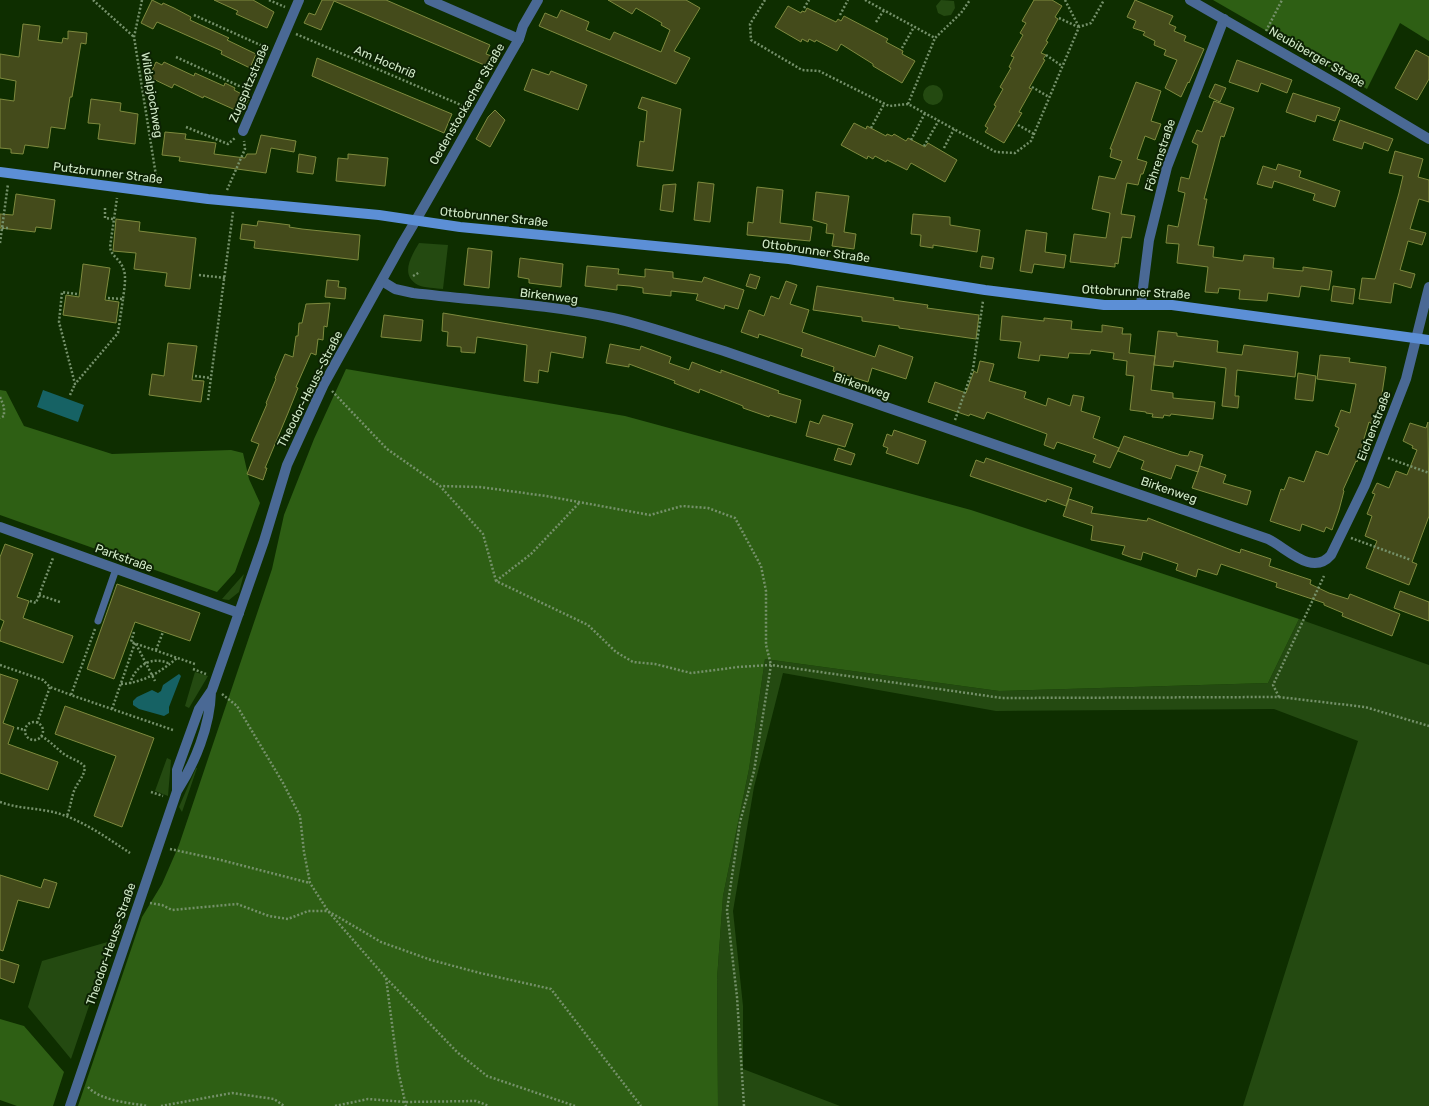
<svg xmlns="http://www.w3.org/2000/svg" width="1429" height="1106" font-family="Rubik,sans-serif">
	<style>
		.green { fill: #244a11 }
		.forest { fill: #2e5f14 }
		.water { fill: #166264 }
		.building { fill: #444b1b; stroke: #7e8a3e }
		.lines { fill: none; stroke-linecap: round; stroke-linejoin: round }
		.path { stroke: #75916a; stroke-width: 2.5; stroke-dasharray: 2 2; stroke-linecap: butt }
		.service { stroke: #4a6995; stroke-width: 7 }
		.minor { stroke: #4a6995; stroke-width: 10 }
		.tertiary { stroke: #4a6995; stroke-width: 10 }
		.secondary { stroke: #5c8fd6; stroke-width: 10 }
		.labels { text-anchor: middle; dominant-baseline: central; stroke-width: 4; stroke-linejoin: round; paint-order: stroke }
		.street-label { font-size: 12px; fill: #d2eac9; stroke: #0c2203 }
	</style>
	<rect width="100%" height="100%" fill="#0e2e00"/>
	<path class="green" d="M941 0 954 1 955 8 951 15 944 16 938 13 936 6Z
		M923 95a10 10 0 1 1 20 0a10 10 0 1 1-20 0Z
		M419 243 448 245 443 289C436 288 424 288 418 285 399 275 412 255 419 243Z
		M244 574 239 592 229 600 222 599Z
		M1299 619 1429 665V1106H1243L1358 741 1274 709 996 711 783 673 754 787 733 911 743 1006V1069L840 1106H718L717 979 723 896 749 769 765 659 999 691 1268 683Z
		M195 672 208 676 189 708 185 706Z
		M167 758 171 760 168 796 155 791Z
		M196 768H197L182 812 179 807Z
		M111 941 71 1059 28 1007 42 961Z"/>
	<path class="forest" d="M1213 0H1429V41L1400 23 1367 89Z
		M346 369 625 416 971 510 1299 619 1268 683 999 691 765 659 749 769 723 896 717 979 718 1106H78L142 917 162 884 179 845 272 569 284 515 314 439Z
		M0 390 6 391 24 426 112 454 231 450 243 453 249 479 260 503 235 572 217 592 0 515Z
		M0 1019 24 1026 64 1072 53 1106H17L0 1100Z"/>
	<path class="water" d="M43 390 84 405 78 422 37 407Z
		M179 674 181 676 169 707V713L164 716 139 709 133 705V701L137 697 152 690 158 693 161 691 163 685Z"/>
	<path class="building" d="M152 0 162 5 163 3 174 8 191 17 190 20 229 38 227 40 256 54 250 68 221 54 222 51 157 22 153 29 141 23Z
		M214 0H253L274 12 267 28 236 14 238 11Z
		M322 0H386L490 45 486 54 494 57 489 67 334 1 321 30 304 23 309 13 315 15Z
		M608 0H686L700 8 674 51 690 58 676 84 539 26 545 13 557 18 561 10 589 22 586 30 610 40 614 32 661 52 670 30 661 25 662 23 636 8 632 14Z
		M1034 0H1052L1062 6 1055 17 1058 19 1046 41 1048 42 1041 53 1046 55 1043 59 1045 60 1029 88 1032 89 1019 112 1022 113 1004 143 985 132 988 128 985 126 996 106 994 105 1003 89 1000 87 1011 68 1009 67 1014 57 1011 56 1023 35 1020 33 1026 23 1022 21Z
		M1135 0 1173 16 1169 24 1176 27 1174 31 1186 36 1184 41 1204 49 1189 83 1188 82 1181 97 1165 88 1177 60 1164 55 1166 50 1154 45 1155 41 1143 35 1145 32 1133 28 1136 21 1127 17Z
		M788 6 801 13 802 11 805 12 807 8 836 22 838 19 841 21 844 16 888 39 886 42 903 51 902 54 915 61 902 83 873 66V64L841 44 837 51 816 40 815 42 809 39 808 42 802 39 801 42 775 27Z
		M23 24 40 26 38 40 62 43 63 38 68 39V31L87 33 86 44 81 43 72 97H70L65 129 51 127 48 148 25 145 23 154 11 153V149L0 148V99L14 101 16 81 0 78V54L19 57Z
		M1416 50 1429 57V79L1417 100 1395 88Z
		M317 58 452 114 444 133 312 76Z
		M1237 60 1292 80 1287 93 1261 83 1258 92 1229 82Z
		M156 62 162 65 164 62 194 76 195 73 224 86 225 83 235 88 234 90 249 98 242 113 204 96 203 98 174 84 172 88 149 77Z
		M532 69 549 75 551 71 587 85 578 110 524 90Z
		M1136 82 1161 91 1151 121 1161 124 1155 140 1145 136 1137 159 1147 162 1143 174H1141L1138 185 1127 183 1121 214 1135 216 1131 238 1122 237 1118 264 1115 263V267L1070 262 1074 234 1106 238 1110 213 1092 209 1099 176 1115 179 1122 161 1110 157 1112 149H1110Z
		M1215 84 1226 88 1220 102 1209 97Z
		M1293 93 1340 108 1335 121 1317 115 1315 122 1286 112Z
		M642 97 681 109 673 171 637 166 640 141 644 142 647 111 638 108Z
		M91 99 121 103 120 111 138 114 135 144 98 139 100 124 88 123Z
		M1214 101 1234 108 1224 137 1221 136 1204 199H1207L1198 245 1214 247 1213 257 1243 261 1244 255 1274 258 1273 268 1303 271V267L1332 271 1329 290 1301 286 1299 297 1268 293 1267 301 1239 299 1240 290 1219 288 1218 293 1205 292 1208 267 1177 263 1179 244 1166 243 1168 225 1178 227 1185 193 1178 191 1181 177 1189 179 1198 145 1192 142 1197 130 1202 132Z
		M495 110 505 120 490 147 476 139 488 117Z
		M1340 120 1393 139 1388 151 1364 142 1362 149 1333 140Z
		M854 123 866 129 867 126 886 136 887 134 892 136 894 134 906 141 908 138 925 147 928 143 957 160 945 182 911 163 907 170 887 160 886 162 875 156 873 159 868 156 867 159 841 145Z
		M165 132 186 134 185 139 216 143 214 154 245 158 247 154H256L261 135 296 141 294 152 271 148 266 173 179 161 180 157 162 155Z
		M1395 151 1423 159 1418 177 1429 180V202L1419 199 1410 229 1426 233 1422 245 1408 241 1404 256 1400 270 1415 274 1411 288 1394 283 1391 303 1359 299 1362 278 1375 279 1399 193 1403 176 1389 173Z
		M299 154 316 157 313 174 297 172Z
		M348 154 388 158 385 186 336 181 338 158 348 159Z
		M1278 164 1301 171 1299 177 1340 191 1335 207 1313 200 1315 194 1274 181 1272 188 1257 184 1263 166 1276 170Z
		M698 182 714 184 710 222 694 220Z
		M676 184 673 212 660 210 663 185Z
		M757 187 783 190 780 223 812 227 810 241 747 235 748 222 753 223Z
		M816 192 849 196 844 232 856 234 854 249 832 246 834 234 826 233 827 224 813 220Z
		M16 194 55 200 51 229 36 227 35 232 0 228V214L13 215Z
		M913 214 950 217V225L980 230 977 252 933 245V248L920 246 921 235 911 234Z
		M116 219 140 222 139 231 196 238 190 289 165 286 167 273 134 269 136 253 113 251Z
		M258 221 290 225 289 227 302 229 360 235 358 260 254 248 255 241 240 239 242 224 257 226Z
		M1026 230 1047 233 1045 252 1066 255 1064 268 1034 264 1032 273 1020 271Z
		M468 248 492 251 489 288 464 285Z
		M982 256 994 258 992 269 980 267Z
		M520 258 563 264 561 287 529 283V279L518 277Z
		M83 264 110 268 105 300 119 302 116 323 63 315 66 295 79 297Z
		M587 266 619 269 618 274 645 277V269L673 272V278L702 282 704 277 744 290 738 309 725 305 724 309 696 300 698 294 671 291V296L643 293V288L630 286 617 285V290L585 286Z
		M750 274 760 277 756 289 746 286Z
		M327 280 339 281 338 287 346 288 345 299 325 297Z
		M786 281 797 285 790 304 809 310 802 332 875 357 879 345 913 357 906 379 872 368 868 382 833 371 834 367 801 356 803 349 759 334 758 338 741 332 749 310 764 316 771 296 779 299Z
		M817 286 894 298 893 300 928 305 927 308 979 315 976 339 899 328V326L862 321V317L813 310Z
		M1333 286 1355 289 1353 304 1331 301Z
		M330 303 327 327 324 326 323 340 318 339 316 355 311 353 296 387 298 388 288 413 265 468H267L263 480 247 474 259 444 251 441 267 404 266 403 276 379 275 378 285 354 293 357 296 336H298L299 323H302L306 304Z
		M443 313 586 337 583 358 551 352 548 372 539 370 538 383 524 381 527 345 477 337 475 353 461 352V347L447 346 448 332 442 331Z
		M384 315 423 320 421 341 381 337Z
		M1002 316 1044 321V318L1072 321 1071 329 1102 332V325L1123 328 1122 334H1131L1129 353 1155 356 1151 390 1173 393V398L1215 402 1213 419 1171 414 1170 416 1164 415 1163 418 1152 417 1153 414 1146 413V412L1130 410 1134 376 1126 375 1127 361 1113 359 1114 353 1091 350 1090 354 1069 353 1068 358 1040 355 1039 361 1018 358 1021 342 1000 340Z
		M1158 331 1177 333V336L1218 341 1217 352 1242 355 1244 345 1298 352 1295 377 1237 370 1235 396H1239L1238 408 1222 406 1226 368 1174 361 1173 367 1154 365Z
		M168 343 197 346 192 380 204 381 201 402 149 395 152 374 164 376Z
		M610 344 640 350 641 346 671 357 669 363 689 370 692 362 721 373V370L779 391 778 393 801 400 796 423 770 415 769 417 743 408V406L700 389 699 393 674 383 675 381 629 364V367L606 363Z
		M1320 355 1350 358 1349 362 1386 367 1379 414 1374 425 1369 422 1357 462 1356 461 1343 490 1344 491 1339 510 1332 530 1326 527 1324 532 1302 524 1300 531 1270 521 1281 489 1284 490 1289 477 1304 482 1316 451 1328 455 1339 428 1335 426 1341 410 1350 413 1356 384 1317 379Z
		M980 361 994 364 989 381 1026 392 1024 398 1046 406 1048 398 1070 406 1073 395 1084 397 1081 411 1100 417 1093 438 1119 448 1110 468 1093 462 1096 455 1057 442 1054 449 1044 445 1047 434 987 412 984 419 970 414 969 416 928 402 935 382 966 393 974 371 977 373Z
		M1298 373 1316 376 1313 401 1295 399Z
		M823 415 853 424 845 447 806 436 810 421 819 424Z
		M1428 422 1429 516 1412 562 1417 564 1409 585 1366 568 1377 541 1365 536 1372 516 1367 514 1375 494 1372 493 1377 483 1389 488 1396 471 1407 475 1417 450 1412 448 1413 446 1403 441 1410 423 1426 428Z
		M894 430 926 441 918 464 886 453 888 448 883 446 887 434 892 436Z
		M1124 436 1181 455 1188 456 1190 451 1203 455 1198 472 1176 465 1171 479 1141 469 1144 461 1118 451Z
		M838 448 855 454 851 465 834 460Z
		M986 458 1072 488 1066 506 1047 499 1046 502 970 476 976 460 984 463Z
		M1200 466 1226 475 1223 483 1251 491 1247 505 1192 488Z
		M1069 499 1093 507 1091 513 1147 521 1148 518 1234 551 1240 553 1241 549 1271 559 1269 566 1311 580 1310 584 1329 593 1348 599 1350 594 1400 614 1392 636 1342 616 1343 613 1324 605V603L1276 587 1277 583 1221 564 1217 575 1198 569 1196 577 1176 570 1178 564 1143 552 1141 560 1133 558 1122 554 1125 546 1091 540 1093 526 1063 516Z
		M5 544 33 554 17 597 29 601 23 618 73 636 63 663 0 641V632L4 621 0 619V557Z
		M117 584 200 613 190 641 135 622 114 679 87 669Z
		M1400 591 1429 602V621L1394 608Z
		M0 674 18 680 3 723 14 727 8 744 58 762 48 790 0 773Z
		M65 706 154 738 122 827 94 816 116 756 55 734Z
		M0 875 41 888 44 879 57 883 49 908 18 900 3 951 0 950Z
		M0 959 19 965 14 983 0 978Z"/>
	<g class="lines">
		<path class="path" d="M93 0 134 37
			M142 0 134 37 157 182
			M269 0 285 7
			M765 0 750 24 751 40 802 70 819 71 889 106 908 104 996 152 1015 153 1031 141 1079 27 1091 23 1104 0
			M865 0 935 38 961 13 970 0
			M1065 0 1079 27
			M804 8 809 0
			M194 15 267 48
			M840 15 848 0
			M1059 18 1078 27
			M876 22 884 10
			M1266 31 1282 0
			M296 34 468 108
			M902 48 914 27
			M1046 55 1062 66
			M176 57 248 90
			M1032 87 1049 97
			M908 104 935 38
			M1018 125 1034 134
			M186 127 228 144 235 138
			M871 128 884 104
			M911 140 925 113
			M924 146 939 120
			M944 148 954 129
			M227 190 245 149 244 141
			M105 208V218L114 219
			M2 228H9
			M0 243 8 184
			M199 275 225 278
			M413 276 420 272
			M77 294 62 292 59 322 75 384 118 333 123 299
			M108 298 123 299C124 290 127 276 123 268 120 259 111 256 110 247L117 198
			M195 376 211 378
			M332 391 387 449 440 486 483 534 496 581 588 625 616 652 633 662 655 664 691 673 738 667 771 665 766 645V591L761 566 735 518 708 508 682 506 650 515 546 496 480 487 440 486
			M70 395 75 384
			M0 397 4 407V416L0 418
			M208 400 233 212
			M955 420 973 369 983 301
			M1388 458 1429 473
			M1351 538 1411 560
			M496 581 531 554 579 503
			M39 595 60 602
			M30 601 36 603 53 558
			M95 629 71 695 173 730
			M134 632 131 642 195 664
			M136 644 155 681
			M156 650 163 632
			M0 665 43 680 50 687 71 695
			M193 669 206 674
			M121 684C142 683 161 672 177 658
			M130 684C135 665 153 655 170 664
			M222 694 237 706 283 783 300 816 304 852 310 883 328 911 386 978 398 1070 406 1106
			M1279 697 1273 685 1324 576
			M112 709 135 643
			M25 731a9 9 0 1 1 18 0a9 9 0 1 1-18 0Z
			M37 723 50 687
			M17 728 25 730
			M41 736C50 741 56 748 64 754 71 759 79 760 85 767 84 778 76 783 73 794 71 801 70 808 67 816
			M151 792 163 796
			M0 802C19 809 39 808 57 813 84 821 107 838 130 853
			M170 849 221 860 310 883
			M150 903 162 905 172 910 237 904 269 916 288 919 308 911H328L381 942 431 960 480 973 551 989 641 1106
			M386 978 457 1052 487 1076 575 1106
			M88 1087C101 1101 130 1103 148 1106
			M161 1106 232 1093 274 1099 284 1106
			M335 1106 368 1099 405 1102 476 1101 489 1106
			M744 1106 737 997 727 910 740 822 754 771 771 665 1002 698 1279 697 1365 707 1429 726"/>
		<path class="service" d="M98 621 116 569"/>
		<path class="minor" d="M429 0 519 39
			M243 131 299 0
			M382 281 395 289 413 293C479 301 547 304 613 318 650 326 687 340 724 351L1268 539C1287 548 1312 577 1331 555L1365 485 1406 379 1429 287
			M1141 304 1149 240 1167 167 1224 19
			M0 527 239 613"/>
		<path class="tertiary" d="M1190 0 1342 87 1429 139
			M177 791V770L199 709 212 690 264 541 287 465 324 384 403 242C443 175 480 106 519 39L523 26 538 0
			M70 1106 177 791C195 763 210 726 211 692"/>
		<path class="secondary" d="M0 172 208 199 379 215 460 227 789 259 985 290 1104 305H1172L1429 340"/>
	</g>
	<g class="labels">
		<g class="street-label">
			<text transform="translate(1317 57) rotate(30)">Neubiberger Straße</text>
			<text transform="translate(385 62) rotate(23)">Am Hochriß</text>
			<text transform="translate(249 83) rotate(-67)">Zugspitzstraße</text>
			<text transform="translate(152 95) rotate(81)">Wildalpjochweg</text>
			<text transform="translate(467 104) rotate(-60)">Oedenstockacher Straße</text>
			<text transform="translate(1160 155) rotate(-72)">Föhrenstraße</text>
			<text transform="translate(108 173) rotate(7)">Putzbrunner Straße</text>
			<text transform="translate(494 217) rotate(6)">Ottobrunner Straße</text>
			<text transform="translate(816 251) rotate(8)">Ottobrunner Straße</text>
			<text transform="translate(1136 292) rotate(3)">Ottobrunner Straße</text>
			<text transform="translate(549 296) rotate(7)">Birkenweg</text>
			<text transform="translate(862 386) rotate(19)">Birkenweg</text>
			<text transform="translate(310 389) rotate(-63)">Theodor-Heuss-Straße</text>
			<text transform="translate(1374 426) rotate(-69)">Eichenstraße</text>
			<text transform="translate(1169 490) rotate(19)">Birkenweg</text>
			<text transform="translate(124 558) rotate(20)">Parkstraße</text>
			<text transform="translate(111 944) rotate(-71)">Theodor-Heuss-Straße</text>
		</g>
	</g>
</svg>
